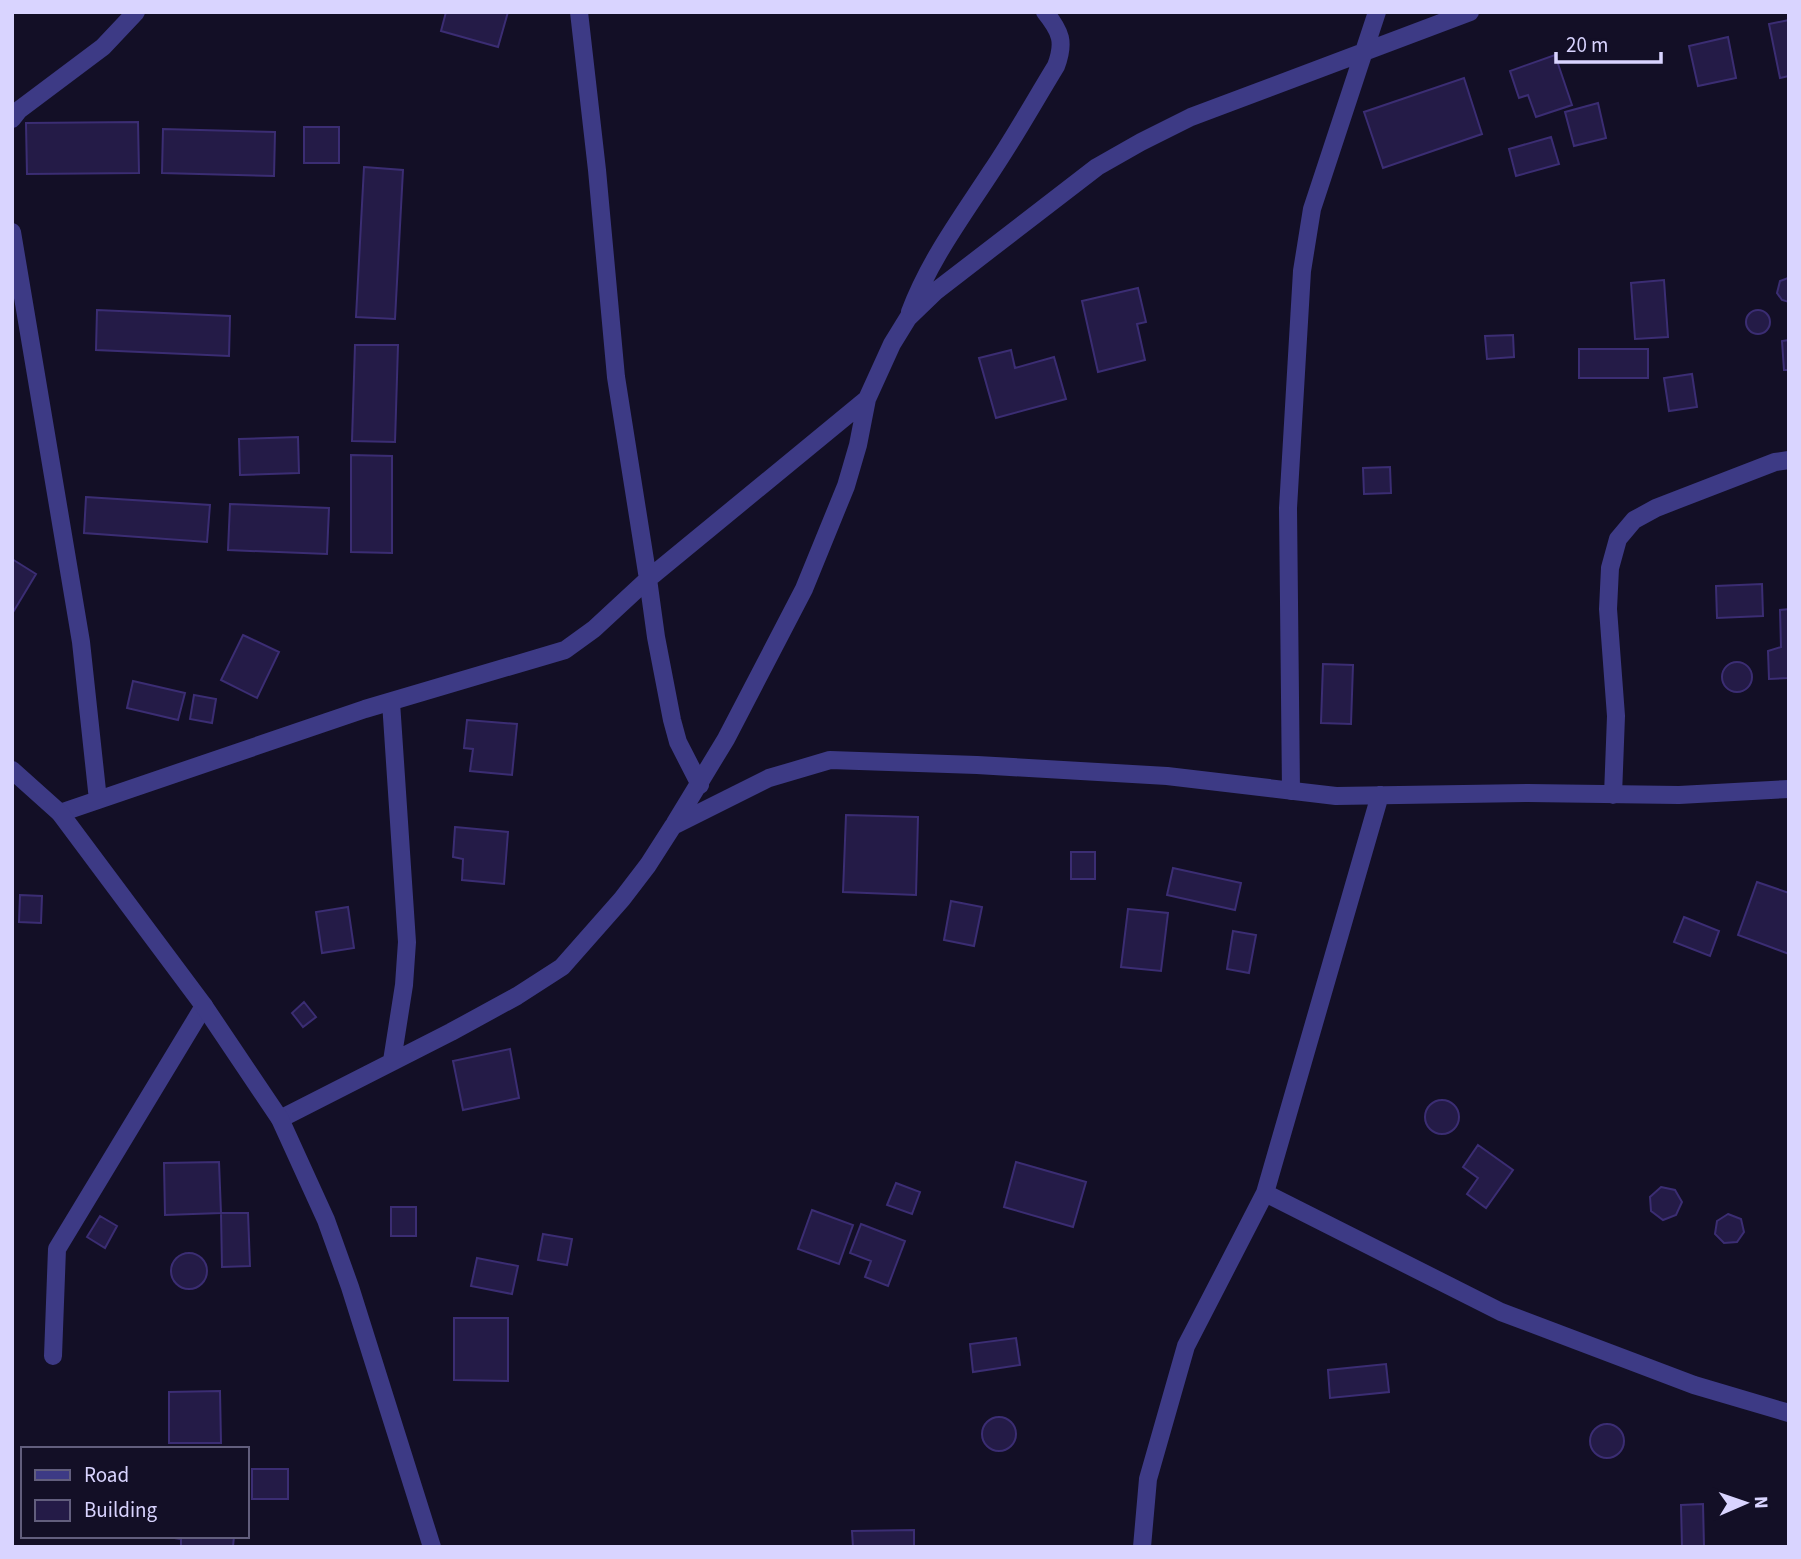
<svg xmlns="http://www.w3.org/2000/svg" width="1801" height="1559" font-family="'Source Sans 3',sans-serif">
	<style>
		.building { fill: #241b47; stroke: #3b2d73; stroke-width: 2 }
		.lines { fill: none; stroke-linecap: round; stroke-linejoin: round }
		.minor { stroke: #3d3a85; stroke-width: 18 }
		.tertiary { stroke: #3d3a85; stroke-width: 18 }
	</style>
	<rect width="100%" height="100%" fill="#130f26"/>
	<path class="building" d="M446 12H508L498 47 441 31Z
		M1789 20V76L1780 78 1769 24Z
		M1728 37 1736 78 1698 86 1689 46Z
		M1555 55 1572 105 1536 117 1528 95 1519 98 1510 71Z
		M1464 78 1482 134 1383 168 1364 112Z
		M1598 103 1606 138 1574 146 1565 112Z
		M138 122 139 173 27 174 26 123Z
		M304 127H339V163H304Z
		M163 129 275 132 274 176 162 173Z
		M1551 137 1559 164 1516 176 1509 149Z
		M364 167 403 170 395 319 356 317Z
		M1788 278H1789V302L1782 300 1777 293 1780 281Z
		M1664 280 1668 337 1635 339 1631 283Z
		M1138 288 1146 322 1137 324 1145 360 1098 372 1082 301Z
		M1746 322a12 12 0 1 1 24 0a12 12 0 1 1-24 0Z
		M97 310 230 316 229 356 96 350Z
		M1513 335 1514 357 1487 359 1485 336Z
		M1789 340V370H1784L1782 341Z
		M355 345H398L395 442 352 441Z
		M1579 349H1648V378H1579Z
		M1011 350 1015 368 1054 357 1066 399 996 418 979 358Z
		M1692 374 1697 407 1669 411 1664 378Z
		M298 437 299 473 240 475 239 439Z
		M351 455 392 456V553L351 552Z
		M1390 467 1391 493 1364 494 1363 468Z
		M86 497 210 505 207 542 84 533Z
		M230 504 329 508 327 554 228 550Z
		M12 559 36 574 12 614Z
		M1762 584 1763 616 1717 618 1716 586Z
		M1789 609V678L1769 679 1768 651 1781 647 1780 610Z
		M243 635 279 652 257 698 221 680Z
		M1722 677a15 15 0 1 1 30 0a15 15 0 1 1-30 0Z
		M1323 664 1353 665 1351 724 1321 723Z
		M133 681 185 693 178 720 127 708Z
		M194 695 216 699 212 723 190 719Z
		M467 720 517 724 512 775 470 771 473 749 464 748Z
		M846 815 918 817 916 895 843 892Z
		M455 827 508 832 504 884 462 880 463 859 453 857Z
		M1071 852H1095V879H1071Z
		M1173 868 1241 883 1235 910 1167 895Z
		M1757 882 1789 893V954L1738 935Z
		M20 895 42 896 41 923 19 922Z
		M951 901 982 907 974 946 944 940Z
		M348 907 354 948 322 953 316 912Z
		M1128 909 1168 913 1161 971 1121 967Z
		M1684 917 1719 931 1710 956 1674 942Z
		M1233 931 1256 935 1249 973 1227 969Z
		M304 1002 316 1017 303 1027 292 1013Z
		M510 1049 519 1098 463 1110 453 1061Z
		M1425 1117a17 17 0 1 1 34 0a17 17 0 1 1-34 0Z
		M1478 1145 1513 1170 1486 1208 1467 1194 1478 1178 1463 1167Z
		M219 1162 221 1213 165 1215 164 1163Z
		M1016 1162 1086 1182 1073 1227 1004 1207Z
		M896 1183 920 1192 912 1214 887 1205Z
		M1661 1187 1675 1190 1682 1202 1676 1215 1663 1220 1651 1211 1650 1197Z
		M391 1207H416V1236H391Z
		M812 1210 853 1225 839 1264 798 1249Z
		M221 1213H248L250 1266 222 1267Z
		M1728 1214 1741 1219 1744 1232 1737 1242 1724 1243 1715 1234 1717 1221Z
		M100 1216 117 1226 105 1248 87 1237Z
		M861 1224 905 1241 888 1286 865 1277 871 1261 850 1253Z
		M543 1234 572 1239 567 1265 538 1260Z
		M171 1271a18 18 0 1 1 36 0a18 18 0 1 1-36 0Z
		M477 1258 518 1266 512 1294 471 1286Z
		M454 1318H508V1381L454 1380Z
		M1016 1338 1020 1365 973 1372 970 1344Z
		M1386 1364 1389 1392 1330 1398 1328 1370Z
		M220 1391 221 1443H169V1392Z
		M982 1434a17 17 0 1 1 34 0a17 17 0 1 1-34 0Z
		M1590 1441a17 17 0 1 1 34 0a17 17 0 1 1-34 0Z
		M252 1469H288V1499H252Z
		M1703 1504 1704 1547H1682L1681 1505Z
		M914 1530V1547H853L852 1531Z
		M161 1536H234L233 1547H181V1539Z"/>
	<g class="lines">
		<path class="minor" d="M12 119 19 110 103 47 136 12
			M12 232 81 642 98 800
			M910 312C929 261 961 218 991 172 1014 138 1034 102 1056 66 1065 42 1061 32 1045 12
			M391 702 407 942 404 985 392 1061
			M700 785 678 742 672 720 656 637 648 579 867 399
			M1291 791 1288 508 1302 271 1312 209 1377 12
			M1613 795 1616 716 1608 609 1610 568 1618 539 1634 520 1656 508 1775 462 1789 460
			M60 813 365 709 565 650 594 629 648 579 616 377 597 170 579 12
			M675 823 726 739 804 589 846 486 858 445 867 399 892 344 908 318 936 291 1097 167 1141 142 1191 117 1470 12
			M280 1119 451 1032 517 996 562 967 622 899 648 865 673 826 769 778 830 760 977 765 1167 776 1336 796 1528 793 1679 795 1789 789
			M1265 1193 1501 1312 1694 1385 1789 1413
			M53 1356 57 1249 204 1006
			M1142 1547 1148 1479 1186 1346 1265 1193 1380 795"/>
		<path class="tertiary" d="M12 770 60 813 204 1006 280 1119 326 1220 350 1287 432 1547"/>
	</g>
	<rect width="1801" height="1559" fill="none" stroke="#d9d4ff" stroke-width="28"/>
	<rect x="21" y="1447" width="228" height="91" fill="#130f26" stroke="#625e7d" stroke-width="2"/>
	<rect x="35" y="1470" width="35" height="10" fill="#3d3a85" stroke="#625e7d" stroke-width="2"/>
	<text x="84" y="1482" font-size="21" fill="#d9d4ff">Road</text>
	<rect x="35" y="1500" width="35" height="21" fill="#241b47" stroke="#625e7d" stroke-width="2"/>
	<text x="84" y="1517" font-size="21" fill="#d9d4ff">Building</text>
	<g transform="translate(1745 1503) rotate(88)" stroke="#130f26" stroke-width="5" paint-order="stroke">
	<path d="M0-5L12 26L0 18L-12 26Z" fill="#d9d4ff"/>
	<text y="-10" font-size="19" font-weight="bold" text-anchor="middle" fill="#d9d4ff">N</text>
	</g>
	<path d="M1556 52v10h105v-10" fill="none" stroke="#d9d4ff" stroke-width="3.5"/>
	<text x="1566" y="52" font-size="21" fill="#d9d4ff" stroke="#130f26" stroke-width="5" paint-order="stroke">20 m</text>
</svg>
